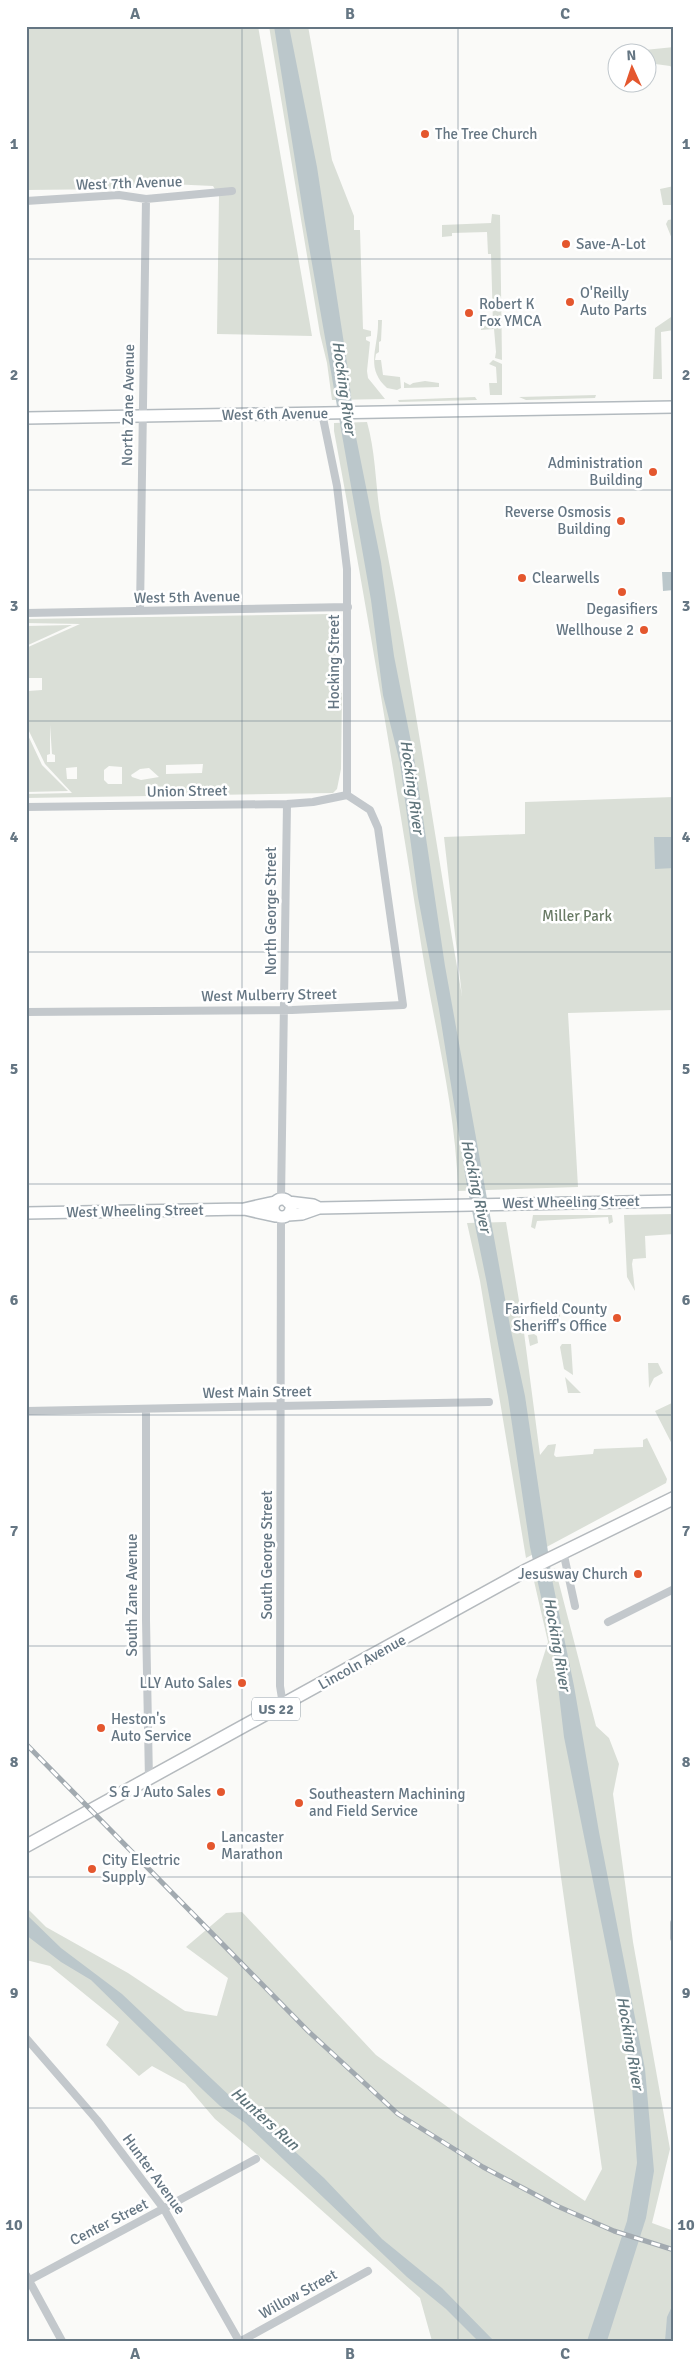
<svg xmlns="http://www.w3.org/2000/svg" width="700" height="2367" font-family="Signika,sans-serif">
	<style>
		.green { fill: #dadfd7; fill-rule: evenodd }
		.water { fill: #bbc7cb }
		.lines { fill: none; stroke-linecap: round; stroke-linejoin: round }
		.secondary-casing { stroke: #b3babf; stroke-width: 14 }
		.primary-casing { stroke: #b5babe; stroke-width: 15 }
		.street { stroke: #c3c8cc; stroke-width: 8 }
		.secondary { stroke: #fff; stroke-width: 11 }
		.primary { stroke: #fff; stroke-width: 12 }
		.rail-casing { stroke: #a2aab0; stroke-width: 5 }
		.rail { stroke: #fff; stroke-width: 3; stroke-dasharray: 9; stroke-linecap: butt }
		.grid { fill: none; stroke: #657683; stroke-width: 1; stroke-opacity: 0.55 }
		.poi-dot { fill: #e4572e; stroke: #fff; stroke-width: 2 }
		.labels { text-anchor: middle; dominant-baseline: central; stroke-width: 5; stroke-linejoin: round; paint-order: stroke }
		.shield { fill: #fff; stroke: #939fa8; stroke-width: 1 }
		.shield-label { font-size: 14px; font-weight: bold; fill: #657683 }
		.poi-label { font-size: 15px; fill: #657683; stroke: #fff; text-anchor: start }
		.street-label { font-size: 15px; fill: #657683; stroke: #fff }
		.park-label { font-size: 15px; fill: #687a64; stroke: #fff }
		.water-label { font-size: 16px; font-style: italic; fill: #60757c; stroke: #fff }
		.neatline { fill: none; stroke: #657683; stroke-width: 2 }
		.grid-label { font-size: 16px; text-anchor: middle; font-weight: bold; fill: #657683 }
	</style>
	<rect width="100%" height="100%" fill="#fafaf8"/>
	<path class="green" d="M26 26H258L312 336 217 334 219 196 213 186 169 184 116 189 26 190Z
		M269 26H308L332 160 354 216V230H360L363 329 371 331V336L366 337V340L370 342 367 371 368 378 385 399 332 400 327 363 320 334Z
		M674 47V69L670 66 648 63V52H625Z
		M674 186V205H663L660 189Z
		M492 214 500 215 502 360 495 358 496 352 494 329 481 330V326L493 325 491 254H488L487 232 452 233V236L442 237V225L491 223Z
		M674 219V301L672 239 666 224 668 220Z
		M674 315V330L661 332 662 379H653L655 328Z
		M378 320H382L381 341 379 342V352L376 354 375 360H381L383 375 400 377 401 388 397 390 387 388C364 367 379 348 378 320Z
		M493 360 502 364V395H490L489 383H497L496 367 489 364Z
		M425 381 439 383V387L404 388V382L410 385 413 383Z
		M596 395 595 398 526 400 519 397Z
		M475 397 477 400 399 402 398 400Z
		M367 422C377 457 375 494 383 530 413 685 435 840 462 996L444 837 525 834V802L674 797V1010L568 1013 578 1187 458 1191C456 1110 435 1030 422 950 395 776 366 603 334 431V423Z
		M330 614V619L336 621V692L342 693 341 769 337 789 333 793 26 798V794L72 793 45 764 26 725 28 691 42 690V678H26V648L80 624 26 623V619ZM50 725 52 754 55 755V762H47V755L50 754ZM203 764 202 773 166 774V765ZM109 766 122 767V784H108L104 780V770ZM77 767V779H67L66 768ZM149 768 159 777 141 780 132 777 131 775 140 769Z
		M72 625 26 646V626Z
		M26 731 42 765 68 791 26 792Z
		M674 1214V1234L645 1236 646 1258 633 1259 632 1264 635 1291 627 1277 624 1215Z
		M533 1215H612L613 1222 609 1224 608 1217 537 1221 535 1229 531 1227Z
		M506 1222 523 1325 540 1455 548 1445 556 1444 554 1455 556 1457 593 1454 594 1449 643 1447V1440L647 1438 667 1479 666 1483 526 1558 480 1281 467 1223Z
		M552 1306 559 1307 561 1326H556Z
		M534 1334 537 1336 538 1343 530 1346 528 1335Z
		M562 1344H571L573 1375 564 1369 560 1347Z
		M648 1363H658L663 1373 654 1378 649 1388Z
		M565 1377 581 1393H568Z
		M674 1402V1448L655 1411Z
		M555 1568 596 1726 609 1738 619 1764 613 1794 633 1942 670 2149 652 2223 674 2231V2341H432L420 2298 291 2183 215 2119 185 2084 152 2066 139 2076 106 2045 119 2022 50 1966 26 1960V1907L46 1927 128 1973 185 2011 217 2016 228 1978 186 1947 226 1913 242 1912 376 2055 467 2121 585 2201 602 2169 560 1870 536 1680 548 1642 534 1581Z"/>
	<path class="water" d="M274 26H289L317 167 348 370 355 432 381 562 394 656 414 757 445 966 510 1326 525 1396 552 1579 574 1686 599 1832 645 2069 654 2171 646 2218 607 2341H587L627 2221 637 2163 631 2070 564 1737 555 1660 530 1547 508 1397 486 1279 467 1186 439 1009 418 897 400 763 383 695 371 600 304 218Z
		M662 572H674V590L663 591Z
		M654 837H674V868L655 869Z
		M26 1914 61 1948 122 1994 232 2098 256 2116 324 2178 382 2239 442 2288 494 2341H478L446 2309 407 2277 245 2123 220 2106 203 2090 91 1980 61 1962 26 1935Z
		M674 2302V2341H665L667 2317Z"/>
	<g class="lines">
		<defs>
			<path id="secondary" d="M26 418 674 407
				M273 1208a9 9 0 1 1 18 0a9 9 0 1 1-18 0Z
				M288 1202 313 1205 319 1208 674 1201
				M244 1209 275 1202
				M26 1213 244 1209 275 1216
				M288 1215 302 1214 319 1208"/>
			<path id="primary" d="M26 1846 525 1571 674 1498"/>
		</defs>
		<use href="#secondary" class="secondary-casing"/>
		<use href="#primary" class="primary-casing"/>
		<path class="street" d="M26 201 119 195 146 199 232 191
			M322 413 337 486 347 569V795
			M140 611 146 199
			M26 613 348 607
			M26 807 287 804 313 802 347 795
			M26 1012 292 1010 403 1005 378 828 370 810 347 795
			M281 1199 287 804
			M281 1218 280 1686 283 1705
			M146 1410V1620L149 1780
			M26 1411 489 1402
			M563 1551 575 1606
			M608 1622 674 1589
			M674 1923V1938
			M26 2038 97 2120 164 2209 239 2341
			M26 2275 62 2341
			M26 2282 256 2159
			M241 2341 368 2271"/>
		<use href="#secondary" class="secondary"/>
		<use href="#primary" class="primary"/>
		<defs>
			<path id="rail" d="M26 1744 308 2031 398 2114 483 2167 557 2206 614 2231 674 2250"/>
		</defs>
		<use href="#rail" class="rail-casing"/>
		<use href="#rail" class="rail"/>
	</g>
	<path class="grid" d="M242 26V2341M458 26V2341M26 259H674M26 490H674M26 721H674M26 952H674M26 1184H674M26 1415H674M26 1646H674M26 1877H674M26 2108H674"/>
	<g class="poi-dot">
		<circle cx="425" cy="134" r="5"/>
		<circle cx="566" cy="244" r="5"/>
		<circle cx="570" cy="302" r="5"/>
		<circle cx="469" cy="313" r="5"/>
		<circle cx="653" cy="472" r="5"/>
		<circle cx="621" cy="521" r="5"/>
		<circle cx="522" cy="578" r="5"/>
		<circle cx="622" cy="592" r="5"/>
		<circle cx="644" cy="630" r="5"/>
		<circle cx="617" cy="1318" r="5"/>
		<circle cx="638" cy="1574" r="5"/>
		<circle cx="242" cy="1683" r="5"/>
		<circle cx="101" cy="1728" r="5"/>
		<circle cx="221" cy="1792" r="5"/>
		<circle cx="299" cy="1803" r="5"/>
		<circle cx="211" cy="1846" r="5"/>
		<circle cx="92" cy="1869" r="5"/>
	</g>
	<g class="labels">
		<rect class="shield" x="252" y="1697.5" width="48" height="23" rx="4"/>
		<g class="shield-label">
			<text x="276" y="1709">US 22</text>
		</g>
		<g class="poi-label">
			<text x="435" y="134">The Tree Church</text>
			<text x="576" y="244">Save-A-Lot</text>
			<text x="580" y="293">O'Reilly<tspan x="580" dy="17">Auto Parts</tspan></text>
			<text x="479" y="304">Robert K<tspan x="479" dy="17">Fox YMCA</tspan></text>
			<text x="643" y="463" text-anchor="end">Administration<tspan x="643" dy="17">Building</tspan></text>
			<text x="611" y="512" text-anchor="end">Reverse Osmosis<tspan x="611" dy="17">Building</tspan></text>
			<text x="532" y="578">Clearwells</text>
			<text x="622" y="609" text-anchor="middle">Degasifiers</text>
			<text x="634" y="630" text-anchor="end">Wellhouse 2</text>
			<text x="607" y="1309" text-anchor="end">Fairfield County<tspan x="607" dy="17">Sheriff's Office</tspan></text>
			<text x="628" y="1574" text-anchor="end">Jesusway Church</text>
			<text x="232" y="1683" text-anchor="end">LLY Auto Sales</text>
			<text x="111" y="1719">Heston's<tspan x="111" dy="17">Auto Service</tspan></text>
			<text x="211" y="1792" text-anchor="end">S &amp; J Auto Sales</text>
			<text x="309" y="1794">Southeastern Machining<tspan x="309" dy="17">and Field Service</tspan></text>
			<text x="221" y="1837">Lancaster<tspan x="221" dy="17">Marathon</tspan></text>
			<text x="102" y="1860">City Electric<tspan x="102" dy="17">Supply</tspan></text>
		</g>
		<g class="street-label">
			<text transform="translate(129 183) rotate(-2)">West 7th Avenue</text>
			<text transform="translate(128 405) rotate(-89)">North Zane Avenue</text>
			<text transform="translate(275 414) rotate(-1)">West 6th Avenue</text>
			<text transform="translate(187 597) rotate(-1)">West 5th Avenue</text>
			<text transform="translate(334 662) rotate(-90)">Hocking Street</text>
			<text transform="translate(187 791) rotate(-1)">Union Street</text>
			<text transform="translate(271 911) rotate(-90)">North George Street</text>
			<text transform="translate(269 995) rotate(-1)">West Mulberry Street</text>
			<text transform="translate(571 1202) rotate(-1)">West Wheeling Street</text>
			<text transform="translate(135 1211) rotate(-1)">West Wheeling Street</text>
			<text transform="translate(257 1392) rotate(-1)">West Main Street</text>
			<text transform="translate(267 1555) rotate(-90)">South George Street</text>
			<text transform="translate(132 1595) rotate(-90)">South Zane Avenue</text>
			<text transform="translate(362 1662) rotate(-29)">Lincoln Avenue</text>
			<text transform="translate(154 2174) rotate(54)">Hunter Avenue</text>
			<text transform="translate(109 2222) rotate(-27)">Center Street</text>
			<text transform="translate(298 2294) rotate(-29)">Willow Street</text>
		</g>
		<g class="park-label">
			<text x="577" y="916">Miller Park</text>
		</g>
		<g class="water-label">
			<text transform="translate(344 388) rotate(82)">Hocking River</text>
			<text transform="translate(412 787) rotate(82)">Hocking River</text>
			<text transform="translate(476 1186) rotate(78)">Hocking River</text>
			<text transform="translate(557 1644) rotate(80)">Hocking River</text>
			<text transform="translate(630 2043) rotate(80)">Hocking River</text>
			<text transform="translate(265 2119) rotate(42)">Hunters Run</text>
		</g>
	</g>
	<rect width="700" height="2367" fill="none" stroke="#ffffff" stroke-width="55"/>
	<g transform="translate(632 68) rotate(357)"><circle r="24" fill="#ffffff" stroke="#c1c8cd"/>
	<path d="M0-4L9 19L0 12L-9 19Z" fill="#e4572e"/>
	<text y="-8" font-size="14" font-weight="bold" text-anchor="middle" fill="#657683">N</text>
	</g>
	<rect x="28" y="28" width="644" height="2312" class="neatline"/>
	<g class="grid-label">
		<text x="135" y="19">A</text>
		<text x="350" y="19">B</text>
		<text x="565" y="19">C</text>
		<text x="14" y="149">1</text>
		<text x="686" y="149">1</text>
		<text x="14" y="380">2</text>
		<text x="686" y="380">2</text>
		<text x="14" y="611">3</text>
		<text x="686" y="611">3</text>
		<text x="14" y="842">4</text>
		<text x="686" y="842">4</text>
		<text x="14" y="1074">5</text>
		<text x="686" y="1074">5</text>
		<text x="14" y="1305">6</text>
		<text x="686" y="1305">6</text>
		<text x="14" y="1536">7</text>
		<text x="686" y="1536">7</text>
		<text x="14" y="1767">8</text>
		<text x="686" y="1767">8</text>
		<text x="14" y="1998">9</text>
		<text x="686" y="1998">9</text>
		<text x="14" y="2230">10</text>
		<text x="686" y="2230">10</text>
		<text x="135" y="2359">A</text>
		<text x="350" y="2359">B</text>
		<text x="565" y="2359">C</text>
	</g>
</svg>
